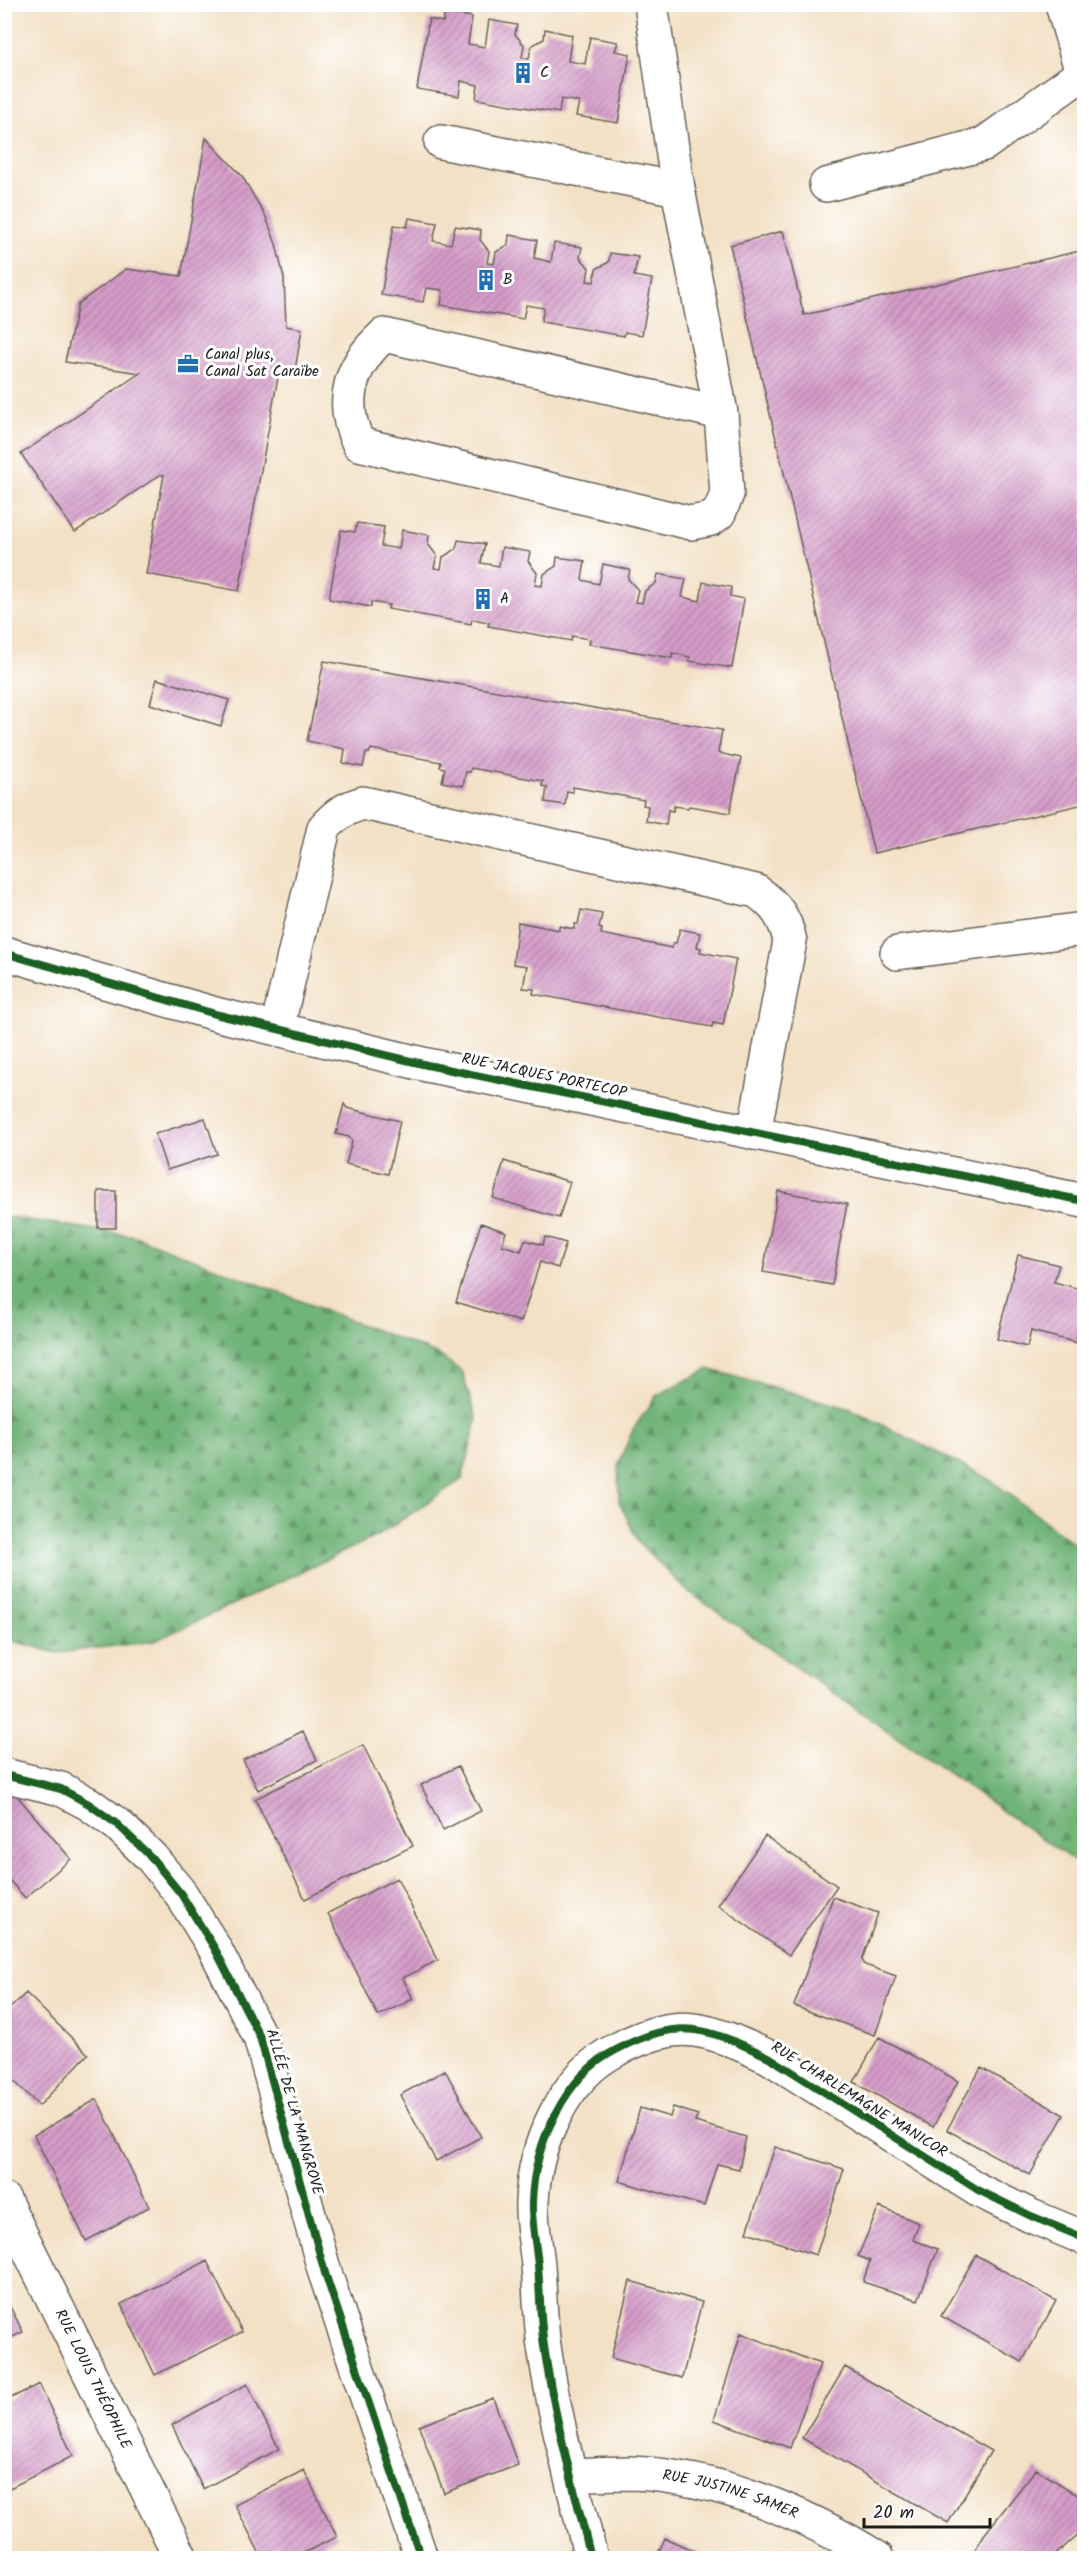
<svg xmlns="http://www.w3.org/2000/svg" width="1089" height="2563" font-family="Kalam,sans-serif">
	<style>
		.forest { fill: url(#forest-firs); stroke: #46684a; stroke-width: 1.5 }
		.building { fill: url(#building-hatch) }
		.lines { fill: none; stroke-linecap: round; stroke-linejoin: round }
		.minor-casing { stroke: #676158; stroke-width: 36 }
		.minor { stroke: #fff; stroke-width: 33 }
		.cycleway-casing { stroke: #fff; stroke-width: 11 }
		.cycleway { stroke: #1b5e20; stroke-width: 8 }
		.labels { text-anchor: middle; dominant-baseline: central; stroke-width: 6; stroke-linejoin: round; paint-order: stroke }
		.poi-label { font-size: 15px; fill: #1c1c1c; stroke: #fff; text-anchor: start }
		.street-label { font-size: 15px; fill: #1c1c1c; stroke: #fff }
	</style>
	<defs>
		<pattern id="forest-firs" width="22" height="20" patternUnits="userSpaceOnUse" patternTransform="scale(1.5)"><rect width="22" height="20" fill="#71b478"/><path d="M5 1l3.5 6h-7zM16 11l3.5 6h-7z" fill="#5c9262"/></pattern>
		<pattern id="building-hatch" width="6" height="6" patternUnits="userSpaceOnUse" patternTransform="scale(1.5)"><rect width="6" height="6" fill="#d59cc9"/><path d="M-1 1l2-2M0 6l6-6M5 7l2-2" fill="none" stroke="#ac7ea2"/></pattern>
	</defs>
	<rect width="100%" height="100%" fill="#fff"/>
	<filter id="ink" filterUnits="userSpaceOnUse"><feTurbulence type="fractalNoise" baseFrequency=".0167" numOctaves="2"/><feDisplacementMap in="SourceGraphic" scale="12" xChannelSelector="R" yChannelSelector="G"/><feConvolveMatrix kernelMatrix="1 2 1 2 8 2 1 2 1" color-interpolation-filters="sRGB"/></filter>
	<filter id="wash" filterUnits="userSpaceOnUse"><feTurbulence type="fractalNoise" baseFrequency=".008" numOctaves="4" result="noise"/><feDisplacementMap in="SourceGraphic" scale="24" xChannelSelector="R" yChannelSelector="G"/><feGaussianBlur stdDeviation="1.35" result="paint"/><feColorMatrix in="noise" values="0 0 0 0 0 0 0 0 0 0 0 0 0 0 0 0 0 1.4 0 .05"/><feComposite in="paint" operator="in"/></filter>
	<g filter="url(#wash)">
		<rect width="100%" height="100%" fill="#f3e1c6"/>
		<path class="forest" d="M5 1216 135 1236 439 1355 462 1372 477 1420 462 1479 379 1535 155 1641 57 1653 5 1639Z
			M708 1369 851 1409 989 1479 1084 1551V1868L686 1590 638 1542 619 1501 618 1465 633 1429 657 1395Z"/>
		<g id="blocks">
			<path class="building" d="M445 12 472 17 468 44 485 47 489 20 517 25 515 34 524 45 522 58 529 59 531 46 544 39 545 29 572 35 568 61 585 64 590 37 618 42 615 51 630 54 618 123 576 116 579 102 561 99 559 113 476 99 478 85 461 81 459 96 417 89 429 19 443 22Z
				M206 138 242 176 266 217 276 244 284 278 286 326 302 329 295 370 280 366 239 591 146 574 164 475H160L75 532 21 454 140 373 65 362 78 304 126 269 181 276Z
				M409 218 437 223 433 241 451 244 455 226 481 230 480 240 489 251 487 263 494 264 496 252 508 245 509 235 537 240 534 258 551 262 554 243 582 247 580 257 589 268 587 281 594 282 596 269 609 262 610 253 638 257 634 276 652 279 642 335 625 332 624 336 541 322 544 308 526 305 523 319 441 305 443 290 426 288 423 302 381 295 394 225 407 227Z
				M783 231 804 315 1084 250V804L874 853 730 245Z
				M357 523 384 527 381 546 399 549 402 530 429 535 428 544 437 556 434 568 441 569 443 557 456 549 458 540 485 544 481 563 499 566 502 547 530 552 528 561 537 573 535 585 542 586 544 574 556 566 557 557 585 561 582 580 599 584 603 564 630 570 628 579 638 590 635 602 642 603 645 591 656 583 658 574 686 579 682 597 700 601 703 582 731 587 730 596 744 599 732 668 689 661 690 657 672 653V658L589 644 590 639 572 636 571 641 488 626 489 622 472 619 471 624 388 609 389 605 371 602V607L329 599 341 530 355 532Z
				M324 661 722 730 718 753 741 758 730 813 689 806 688 808 674 806 673 811 668 810 666 825 646 821 648 806 643 805 644 800 573 787V792L567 791 565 805 545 802 547 787 542 786 543 781 471 768 470 772H466L463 786 442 782 445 768 440 767 441 762 371 749 369 753H366L363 767 343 763 345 749 307 741Z
				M157 679 229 700 221 726 150 704Z
				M581 910 602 914 599 928 602 929 601 934 672 948 673 943H676L680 929 700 933 697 947 701 948 700 952 736 959 723 1025 713 1023 712 1027 533 994 534 989 523 988 527 966 513 964 518 922 559 930V926L574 929 575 924H578Z
				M344 1104 347 1108 400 1121 388 1174 346 1164 352 1141 349 1137 336 1134Z
				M205 1118 217 1154 167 1170 155 1134Z
				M504 1161 570 1182 559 1218 493 1198Z
				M98 1191H116V1228H98Z
				M778 1191 847 1204 832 1285 763 1272Z
				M481 1223 506 1232 502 1245 521 1251 525 1240 543 1245 545 1237 566 1243 558 1268 540 1262 521 1322 456 1302Z
				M1018 1255 1059 1265 1054 1282 1084 1290V1318L1078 1343 1031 1331 1027 1347 997 1339Z
				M303 1731 317 1760 258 1790 243 1760Z
				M363 1745 413 1846 305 1899 255 1799Z
				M458 1766 481 1811 443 1830 421 1785Z
				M7 1784 71 1859 25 1898 4 1874V1786Z
				M765 1836 837 1886 789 1955 718 1905Z
				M397 1878 438 1960 403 1978 413 1999 378 2016 328 1913Z
				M833 1897 878 1913 862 1960 865 1965 896 1976 875 2035 794 2006Z
				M26 1993 88 2054 39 2106 4 2071V2014Z
				M879 2037 958 2081 933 2127 854 2082Z
				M981 2068 1064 2115 1030 2175 947 2130Z
				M445 2070 481 2137 436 2161 400 2095Z
				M97 2099 149 2207 86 2241 34 2135Z
				M673 2107 698 2115 695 2122 746 2137 739 2169 717 2164 704 2206 619 2181 640 2108 670 2117Z
				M775 2147 844 2169 816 2255 747 2232Z
				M879 2207 919 2223 913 2240 938 2249 918 2300 863 2282 870 2261 858 2256Z
				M976 2255 1056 2301 1022 2362 941 2316Z
				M207 2261 242 2332 155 2375 121 2304Z
				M630 2281 702 2302 682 2378 611 2358Z
				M4 2295 23 2332 4 2341Z
				M741 2333 820 2364 790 2448 714 2420Z
				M845 2367 991 2451 948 2523 802 2438Z
				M39 2384 73 2456 10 2488 5 2476V2401Z
				M247 2384 279 2449 203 2489 172 2425Z
				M493 2398 518 2465 444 2493 419 2426Z
				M1036 2469 1084 2499V2529L1052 2558H975L972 2555 984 2535Z
				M304 2470 337 2537 293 2558H262L235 2505Z
				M665 2538 710 2558H656Z"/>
		</g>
	</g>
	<g filter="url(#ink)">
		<use href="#blocks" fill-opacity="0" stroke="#676158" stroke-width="1.5"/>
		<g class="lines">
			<defs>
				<g id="minor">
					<path d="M651 4 678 189 721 413 727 494 719 513 711 519 691 523 359 444C338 402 350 365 384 335L721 413"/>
					<path d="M1062 4 1084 80"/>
					<path d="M441 142 678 189"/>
					<path d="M826 185 984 144 1083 73"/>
					<path d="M4 953 219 1015 427 1065 1084 1201"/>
					<path d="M897 953 1084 929"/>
					<path d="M277 1029 324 828C336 814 346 808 363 803L756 891C775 904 785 917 790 941L754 1133"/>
					<path d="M4 1775 61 1789 89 1804 118 1825 151 1857 181 1894 215 1949 260 2037 325 2273 421 2558"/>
					<path id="s1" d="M4 2200 181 2558"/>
					<path id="s2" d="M571 2475C591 2474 611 2473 631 2473 718 2476 805 2513 877 2558"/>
					<path d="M591 2558C574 2488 554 2417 544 2346 540 2319 540 2292 538 2265 536 2244 531 2222 532 2202 534 2145 564 2076 616 2050 681 2016 706 2028 769 2057L978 2190 1031 2216 1084 2238"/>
				</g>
			</defs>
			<use href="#minor" class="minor-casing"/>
			<use href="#minor" class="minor"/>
			<defs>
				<path id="cycleway" d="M4 953 219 1015 427 1065 1084 1201
					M4 1775 61 1789 89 1804 118 1825 151 1857 181 1894 215 1949 260 2037 325 2273 421 2558
					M591 2558C574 2488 554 2417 544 2346 540 2319 540 2292 538 2265 536 2244 531 2222 532 2202 534 2145 564 2076 616 2050 681 2016 706 2028 769 2057L978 2190 1031 2216 1084 2238"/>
			</defs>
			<use href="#cycleway" class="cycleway-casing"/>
			<use href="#cycleway" class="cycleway"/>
		</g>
	</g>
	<defs>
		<symbol id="building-bare" viewBox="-9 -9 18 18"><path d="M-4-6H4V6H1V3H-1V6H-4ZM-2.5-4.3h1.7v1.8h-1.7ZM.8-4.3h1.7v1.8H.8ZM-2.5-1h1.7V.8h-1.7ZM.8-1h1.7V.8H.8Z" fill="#1f6fb2" stroke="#fff" stroke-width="2.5" paint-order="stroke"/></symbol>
		<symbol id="office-bare" viewBox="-9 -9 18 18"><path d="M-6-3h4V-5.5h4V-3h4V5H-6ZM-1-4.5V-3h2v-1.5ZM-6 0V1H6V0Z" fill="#1f6fb2" stroke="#fff" stroke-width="2.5" paint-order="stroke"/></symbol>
	</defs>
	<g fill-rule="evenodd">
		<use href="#building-bare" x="508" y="58" width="30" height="30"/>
		<use href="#building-bare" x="471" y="265" width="30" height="30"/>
		<use href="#office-bare" x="173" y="349" width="30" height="30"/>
		<use href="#building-bare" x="468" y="584" width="30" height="30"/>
	</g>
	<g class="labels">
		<g class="poi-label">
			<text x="540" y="73">C</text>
			<text x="503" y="280">B</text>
			<text x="205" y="355">Canal plus,<tspan x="205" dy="17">Canal Sat Caraïbe</tspan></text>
			<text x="500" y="599">A</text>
		</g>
		<g class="street-label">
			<text transform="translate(544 1076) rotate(12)">RUE JACQUES PORTECOP</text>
			<text transform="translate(859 2100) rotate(32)">RUE CHARLEMAGNE MANICOR</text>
			<text transform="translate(294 2112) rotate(74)">ALLÉE DE LA MANGROVE</text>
			<text stroke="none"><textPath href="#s1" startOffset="200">RUE LOUIS THÉOPHILE</textPath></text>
			<text stroke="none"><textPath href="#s2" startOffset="162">RUE JUSTINE SAMER</textPath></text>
		</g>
	</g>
	<rect width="1089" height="2563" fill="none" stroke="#fff" stroke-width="24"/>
	<path d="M864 2518v9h126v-9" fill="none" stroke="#1c1c1c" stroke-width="3"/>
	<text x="873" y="2518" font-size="18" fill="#1c1c1c" stroke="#ffffff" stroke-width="4.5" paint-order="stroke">20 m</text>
</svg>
